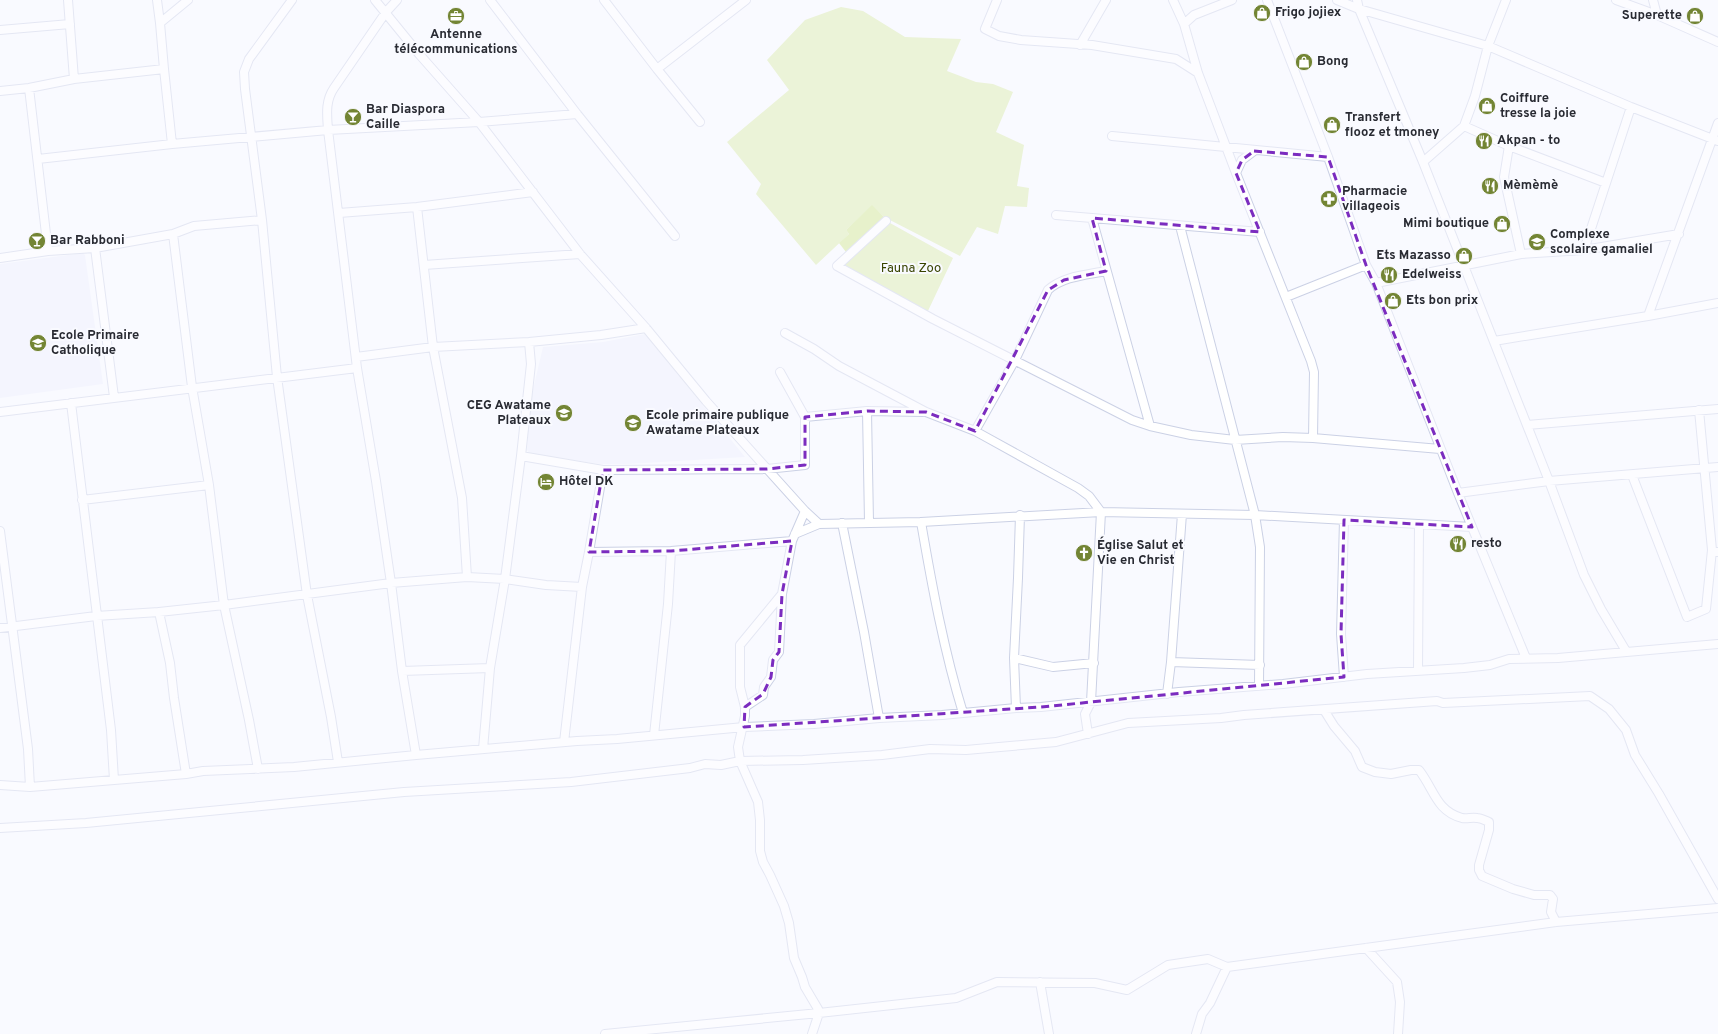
<svg xmlns="http://www.w3.org/2000/svg" width="1718" height="1034" font-family="Overpass,sans-serif">
	<style>
		.built { fill: #edf0fc }
		.green { fill: #d9eba9 }
		.water { fill: #d0e78d }
		.lines { fill: none; stroke-linecap: round; stroke-linejoin: round }
		.minor-casing { stroke: #cbd1e5; stroke-width: 10 }
		.minor { stroke: #fff; stroke-width: 8 }
		.marked { fill: none; stroke: #7b2cbf; stroke-width: 3; stroke-dasharray: 8 5; stroke-linejoin: round }
		.labels { text-anchor: middle; dominant-baseline: central; stroke-width: 4; stroke-linejoin: round; paint-order: stroke }
		.poi-label { font-size: 13px; font-weight: bold; fill: #282a32; stroke: #f9faff; text-anchor: start }
		.park-label { font-size: 13px; fill: #384400; stroke: #f9faff }
	</style>
	<rect width="100%" height="100%" fill="#f9faff"/>
	<path class="built" d="M83 253 85 255 103 384 0 398V264Z
		M645 334 745 457 628 464H600L530 454 527 450 530 402 543 347 603 342Z"/>
	<path class="green" d="M841 7 863 11 905 37 961 39 947 71 976 82 993 84 1013 92 996 132 1024 145 1017 186 1029 188 1027 207 1005 206 998 234 977 227 960 256 884 217 872 206 846 230 849 234 816 265 756 194 761 184 727 142 789 90 767 60 805 20Z
		M890 223 953 258 927 313 843 264Z"/>
	<path class="water" d="M872 205 884 217 846 252 839 243 849 234 846 230Z"/>
	<g class="lines">
		<defs>
			<path id="minor" d="M68 0 74 79
				M157 0 160 23
				M292 0 249 59 244 72 245 89 262 220 277 377 307 595 331 717 338 762
				M375 0 419 54 479 122 580 254 646 328 706 401 805 511 819 524
				M397 0 386 12 334 88C325 101 327 115 328 130L357 368 376 481 391 583 402 671 416 755
				M490 0 577 114 675 236
				M604 0 657 69 700 122
				M997 0 985 29 999 36 1021 40 1092 45 1176 59 1198 73
				M1173 0 1184 24 1198 73 1236 173 1311 361 1314 372 1313 438
				M1267 0 1328 157 1366 265 1376 283 1458 493 1526 658
				M1337 0 1359 9 1488 46 1631 107 1718 141
				M1357 0 1359 9 1423 162 1549 481 1584 575 1601 609 1626 651
				M1616 0 1657 15 1718 42
				M1653 0 1657 15
				M1184 24 1194 15 1232 0
				M0 30 70 24
				M1080 45 1106 0
				M164 69 172 144
				M657 69 746 0
				M29 88 48 251
				M0 91 29 88 74 79 164 69 160 23 188 0
				M1464 126 1509 146 1606 183
				M1112 136 1328 157
				M1509 146 1504 177 1521 254
				M38 159 172 144 328 130 479 122 577 114
				M1423 162 1464 126 1475 96 1488 46 1506 0
				M1236 173 1242 160 1254 151
				M417 207 433 347 462 498 467 577
				M339 213 417 207 533 192
				M1056 215 1260 232
				M1092 218 1150 426
				M886 221 837 266 933 319 1132 420 1150 426 1191 435 1235 440 1283 437 1313 438 1440 449
				M1180 226 1255 515 1260 547 1259 686
				M173 234 192 387 209 485 224 605 249 720 258 769
				M95 248 114 397
				M1584 250 1631 107
				M0 258 48 251 95 248 173 234 194 226 262 220
				M424 265 580 254
				M1376 283 1521 254 1584 250 1679 234
				M1286 297 1366 265
				M1648 316 1718 123
				M785 333 814 349 839 366 926 412 975 431 1078 488 1089 496 1101 512 1091 702 1085 714 1088 734
				M1494 341 1648 316 1718 303
				M356 357 433 347 529 342 601 335 646 328
				M71 403 111 730 114 780
				M1699 410 1712 550 1714 552H1718
				M867 411 869 522
				M0 412 357 368
				M805 417 867 411 923 412
				M1527 425 1718 409
				M975 431 1015 360 1048 290C1063 276 1087 275 1106 271
				M521 456 603 470 767 469 805 465V417L780 372
				M1632 475 1687 617 1706 609 1712 550
				M1458 493 1549 481 1718 467
				M82 500 209 485
				M921 522C932 586 944 651 963 713
				M842 523 864 632 879 718
				M0 531 28 749 30 787
				M795 534 819 524 921 522 1101 512 1255 515 1472 527
				M589 552 671 551 792 541
				M782 594 740 645V687L745 707V716L738 747 740 761 758 802 760 820V851L763 862 770 875 784 906 789 923 794 958 802 977 805 987 818 1009 819 1013 812 1034
				M159 612 170 663 174 698 186 774
				M0 628 96 616 159 612 224 605 391 583 467 577 505 579 546 585 582 587
				M1014 658 1053 667 1094 663
				M1171 662 1260 665
				M402 671 490 668
				M1418 671 1419 524
				M1344 677 1341 634 1344 520
				M1167 694 1171 662 1182 514
				M745 707 763 695 764 687 771 677 773 660 779 652 782 594 792 541 805 511
				M1016 708 1014 658 1018 578 1020 515
				M1324 710 1334 726 1355 751 1362 767 1375 772 1391 774 1411 770H1419C1434 789 1436 811 1462 818 1467 819 1472 817 1477 818 1481 818 1486 821 1489 822V830L1479 865V870L1482 876 1513 889 1534 895H1550L1553 899 1551 912 1556 922
				M654 735 668 604 671 551
				M564 742 582 587 589 552 603 470
				M483 749 490 668 505 579 521 456 531 364 529 342
				M0 785 30 787 186 774 203 771 294 767 416 755 577 741 617 739 744 727 814 724 879 718 942 715 1016 708 1041 707 1179 692 1283 684 1367 674 1464 668 1490 665 1509 659 1558 658 1718 644
				M0 828 86 823 404 792 571 782 690 768 705 764 721 765 740 761 803 760 882 755 930 749 966 750 1056 742 1128 723 1221 718 1244 715 1437 701 1443 703 1590 696 1609 709 1626 730 1635 755 1659 794 1718 899
				M1366 948 1397 982 1400 1002 1398 1034
				M1040 982 1049 1034
				M605 1034 819 1013 956 998 997 982 1095 983 1127 990 1168 965 1208 959 1227 967 1556 922 1718 908
				M1196 1034 1202 1014 1210 1003 1227 967"/>
		</defs>
		<use href="#minor" class="minor-casing"/>
		<use href="#minor" class="minor"/>
	</g>
	<path d="M0 0H1718V1034H0ZM1254 151 1328 157 1366 265 1472 527 1344 520 1341 634 1344 677 1041 707 744 727 745 707 763 694 771 677 773 660 779 652 782 594 792 541 671 551 589 552 603 470 767 469 805 465V417L867 411 926 412 975 431 1048 290 1064 280 1106 271 1092 218 1260 232 1236 173 1242 160Z" fill="#f9faff" fill-opacity=".55" fill-rule="evenodd"/>
	<path class="marked" d="M1254 151 1328 157 1366 265 1472 527 1344 520 1341 634 1344 677 1041 707 744 727 745 707 763 694 771 677 773 660 779 652 782 594 792 541 671 551 589 552 603 470 767 469 805 465V417L867 411 926 412 975 431 1048 290 1064 280 1106 271 1092 218 1260 232 1236 173 1242 160Z"/>
	<defs>
		<symbol id="shop-disc" viewBox="-11 -11 22 22"><circle r="9.5" fill="#738534" stroke="#f9faff"/><path d="M-5-2.5h2.3a2.7 3.5 0 0 1 5.4 0H5L5.5 6h-11ZM-1.5-2.5h3a1.5 2.3 0 0 0-3 0Z" fill="#fff"/></symbol>
		<symbol id="office-disc" viewBox="-11 -11 22 22"><circle r="9.5" fill="#738534" stroke="#f9faff"/><path d="M-6-3h4V-5.5h4V-3h4V5H-6ZM-1-4.5V-3h2v-1.5ZM-6 0V1H6V0Z" fill="#fff"/></symbol>
		<symbol id="bar-disc" viewBox="-11 -11 22 22"><circle r="9.5" fill="#738534" stroke="#f9faff"/><path d="M-6-5H6L.8 .8V4.5H3.5V6h-7V4.5H-.8V.8Z" fill="#fff"/></symbol>
		<symbol id="restaurant-disc" viewBox="-11 -11 22 22"><circle r="9.5" fill="#738534" stroke="#f9faff"/><path d="M-5-6h1v4h1v-4h1v4h1v-4h1v5L-1.5 .5V6h-2V.5L-5-1ZM5-6V6H3V1.5H1.5Q1.5-4 5-6Z" fill="#fff"/></symbol>
		<symbol id="pharmacy-disc" viewBox="-11 -11 22 22"><circle r="9.5" fill="#738534" stroke="#f9faff"/><path d="M-2-6h4v4h4v4h-4v4h-4v-4h-4v-4h4Z" fill="#fff"/></symbol>
		<symbol id="school-disc" viewBox="-11 -11 22 22"><circle r="9.5" fill="#738534" stroke="#f9faff"/><path d="M0-5L7-2L0 1L-7-2ZM-4 1L0 2.5L4 1V4Q0 6-4 4Z" fill="#fff"/></symbol>
		<symbol id="hotel-disc" viewBox="-11 -11 22 22"><circle r="9.5" fill="#738534" stroke="#f9faff"/><path d="M-6-4.5h1.5V1H6V5H4.5V3h-9V5H-6ZM-4 0a1.8 1.8 0 1 1 3.6 0ZM.5 0V-2.5h3Q6-2.5 6 0Z" fill="#fff"/></symbol>
		<symbol id="church-disc" viewBox="-11 -11 22 22"><circle r="9.5" fill="#738534" stroke="#f9faff"/><path d="M-1.2-6h2.4v3.5h3.3v2.4h-3.3V6h-2.4V-.1h-3.3v-2.4h3.3Z" fill="#fff"/></symbol>
	</defs>
	<g fill-rule="evenodd">
		<use href="#shop-disc" x="1252" y="3" width="20" height="20"/>
		<use href="#office-disc" x="446" y="6" width="20" height="20"/>
		<use href="#shop-disc" x="1685" y="6" width="20" height="20"/>
		<use href="#shop-disc" x="1294" y="52" width="20" height="20"/>
		<use href="#shop-disc" x="1477" y="96" width="20" height="20"/>
		<use href="#bar-disc" x="343" y="107" width="20" height="20"/>
		<use href="#shop-disc" x="1322" y="115" width="20" height="20"/>
		<use href="#restaurant-disc" x="1474" y="131" width="20" height="20"/>
		<use href="#restaurant-disc" x="1480" y="176" width="20" height="20"/>
		<use href="#pharmacy-disc" x="1319" y="189" width="20" height="20"/>
		<use href="#shop-disc" x="1492" y="214" width="20" height="20"/>
		<use href="#bar-disc" x="27" y="231" width="20" height="20"/>
		<use href="#school-disc" x="1527" y="232" width="20" height="20"/>
		<use href="#shop-disc" x="1454" y="246" width="20" height="20"/>
		<use href="#restaurant-disc" x="1379" y="265" width="20" height="20"/>
		<use href="#shop-disc" x="1383" y="291" width="20" height="20"/>
		<use href="#school-disc" x="28" y="333" width="20" height="20"/>
		<use href="#school-disc" x="554" y="403" width="20" height="20"/>
		<use href="#school-disc" x="623" y="413" width="20" height="20"/>
		<use href="#hotel-disc" x="536" y="472" width="20" height="20"/>
		<use href="#restaurant-disc" x="1448" y="534" width="20" height="20"/>
		<use href="#church-disc" x="1074" y="543" width="20" height="20"/>
	</g>
	<g class="labels">
		<g class="poi-label">
			<text x="1275" y="13">Frigo jojiex</text>
			<text x="1682" y="16" text-anchor="end">Superette</text>
			<text x="456" y="35" text-anchor="middle">Antenne<tspan x="456" dy="15">télécommunications</tspan></text>
			<text x="1317" y="62">Bong</text>
			<text x="1500" y="99">Coiffure<tspan x="1500" dy="15">tresse la joie</tspan></text>
			<text x="366" y="110">Bar Diaspora<tspan x="366" dy="15">Caille</tspan></text>
			<text x="1345" y="118">Transfert<tspan x="1345" dy="15">flooz et tmoney</tspan></text>
			<text x="1497" y="141">Akpan - to</text>
			<text x="1503" y="186">Mèmèmè</text>
			<text x="1342" y="192">Pharmacie<tspan x="1342" dy="15">villageois</tspan></text>
			<text x="1489" y="224" text-anchor="end">Mimi boutique</text>
			<text x="1550" y="235">Complexe<tspan x="1550" dy="15">scolaire gamaliel</tspan></text>
			<text x="50" y="241">Bar Rabboni</text>
			<text x="1451" y="256" text-anchor="end">Ets Mazasso</text>
			<text x="1402" y="275">Edelweiss</text>
			<text x="1406" y="301">Ets bon prix</text>
			<text x="51" y="336">Ecole Primaire<tspan x="51" dy="15">Catholique</tspan></text>
			<text x="551" y="406" text-anchor="end">CEG Awatame<tspan x="551" dy="15">Plateaux</tspan></text>
			<text x="646" y="416">Ecole primaire publique<tspan x="646" dy="15">Awatame Plateaux</tspan></text>
			<text x="559" y="482">Hôtel DK</text>
			<text x="1471" y="544">resto</text>
			<text x="1097" y="546">Église Salut et<tspan x="1097" dy="15">Vie en Christ</tspan></text>
		</g>
		<g class="park-label">
			<text x="911" y="269">Fauna Zoo</text>
		</g>
	</g>
</svg>
